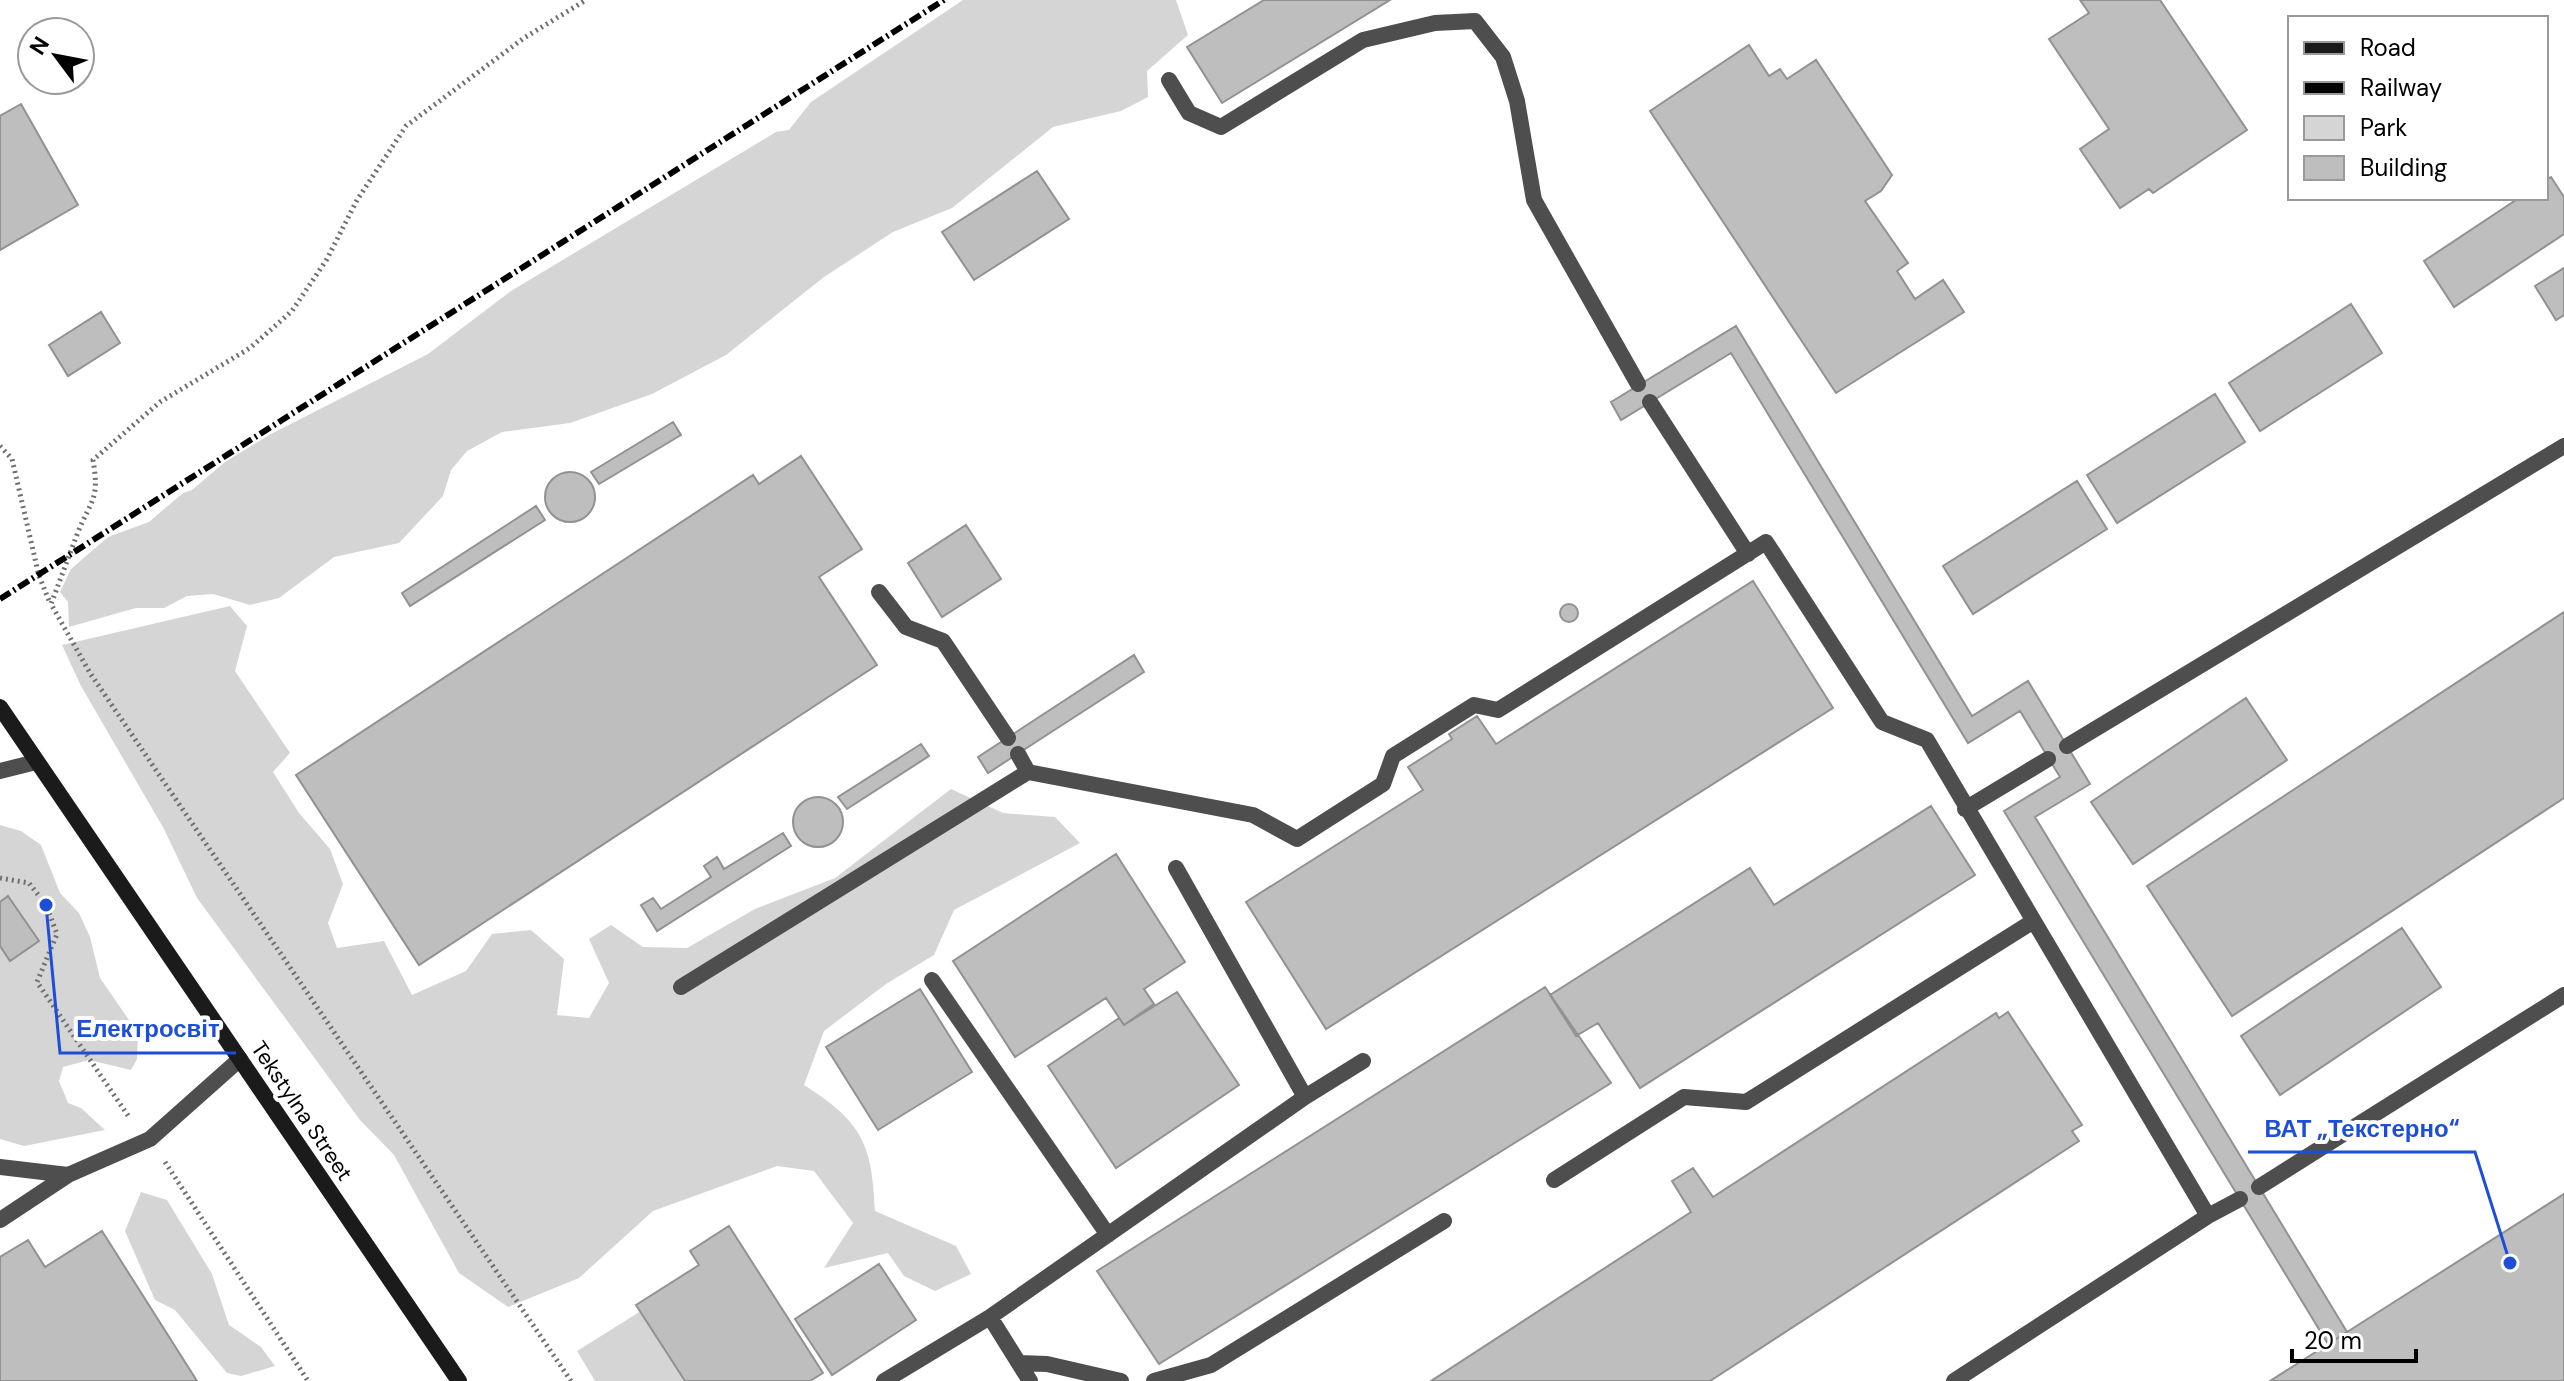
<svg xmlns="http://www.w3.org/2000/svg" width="2564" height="1381" font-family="'DM Sans',sans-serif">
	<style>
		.green { fill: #d5d5d5 }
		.building { fill: #bebebe; stroke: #929292; stroke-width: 2 }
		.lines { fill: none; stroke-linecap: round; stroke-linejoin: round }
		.path { stroke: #707070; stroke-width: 5; stroke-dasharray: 2 4; stroke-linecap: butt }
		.lane { stroke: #4e4e4e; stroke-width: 16 }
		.secondary { stroke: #1b1b1b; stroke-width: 16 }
		.rail { stroke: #000; stroke-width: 6; stroke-dasharray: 12 4 2 4; stroke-linecap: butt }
		.labels { text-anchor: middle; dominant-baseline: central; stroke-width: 8; stroke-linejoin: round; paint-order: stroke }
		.street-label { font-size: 22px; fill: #000; stroke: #fff }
		.leader { fill: none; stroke: #1d4ed8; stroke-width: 3 }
		.callout-dot { fill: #1d4ed8; stroke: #fff; stroke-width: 3 }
		.callout-label { font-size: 24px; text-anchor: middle; font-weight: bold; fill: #1d4ed8; stroke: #fff; stroke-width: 8; stroke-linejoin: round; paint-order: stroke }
	</style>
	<rect width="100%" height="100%" fill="#fff"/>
	<path class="green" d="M963 0H1176L1188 35 1147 71 1148 97 1121 111 1053 127 952 208 893 232 824 277 726 355 652 394 570 423 502 432 467 451 451 470 443 496 399 543 334 557 279 598 250 605 213 594 187 596 164 608H136L69 627 68 602 60 592 71 569 108 537 149 522 183 493 192 490 225 462 269 435 428 354 511 291 776 132 789 130 811 102Z
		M230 606 247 626 235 671 290 753 273 772 299 813 330 849 343 884 328 923 337 948 384 941 412 995 466 971 492 934 531 930 564 959 557 1015 589 1018 609 983 589 939 611 925 643 947 687 948 755 909 835 878 951 789 1003 813 1055 817 1080 843 954 910 934 955 886 984 824 1031 804 1085C862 1122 872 1143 875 1211L956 1246 971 1274 935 1291 904 1276 888 1253 824 1268 853 1223 814 1171 777 1166 653 1211 579 1278 508 1307 459 1273 394 1155 360 1120 197 898 164 829 81 686 62 645Z
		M0 825 21 831 41 845 60 893 79 913 90 937 100 978 138 1033 137 1059 131 1070 89 1060 63 1067 59 1081 68 1103 81 1108 105 1130 24 1146 0 1139Z
		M141 1192 167 1200 212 1274 229 1325 261 1347 275 1366 241 1376 227 1373 175 1310 155 1300 125 1231Z
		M641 1311 685 1381H595L577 1351Z"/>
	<path class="building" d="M1264 0H1390L1222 103 1187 47Z
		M2080 0H2160L2247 130 2153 193 2149 189 2120 208 2080 149 2109 129 2049 39 2089 13Z
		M1749 45 1769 76 1780 69 1787 79 1816 60 1892 175 1881 191 1865 201 1908 263 1897 271 1915 299 1943 280 1964 312 1836 393 1650 111Z
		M21 104 78 205 0 250V116Z
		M1037 171 1069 219 974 280 942 232Z
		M2551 177 2564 197V234L2454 307 2424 261 2519 198H2546V180Z
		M2564 268V315L2556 320 2535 286Z
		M2351 304 2382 353 2260 431 2229 383Z
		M101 312 120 343 68 376 49 345Z
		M1736 326 1972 716 2028 681 2090 784 2035 817 2347 1332 2328 1344 2004 811 2060 777 2020 711 1968 743 1731 353 1621 420 1611 402Z
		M2215 394 2245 442 2117 523 2087 475Z
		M673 422 681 435 599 484 591 472Z
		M801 456 862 549 819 577 877 665 419 965 296 775 753 475 759 484Z
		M545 497a25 25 0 1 1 50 0a25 25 0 1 1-50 0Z
		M2077 481 2107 529 1973 614 1943 566Z
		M536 506 545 520 410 606 402 593Z
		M966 525 1001 579 942 617 908 563Z
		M1753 581 1833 708 1326 1029 1246 902 1423 790 1408 767 1452 739 1449 734 1477 716 1496 744Z
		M1560 613a9 9 0 1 1 18 0a9 9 0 1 1-18 0Z
		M2564 612V798L2232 1016 2147 886Z
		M1134 655 1144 672 988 773 978 757Z
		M2246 698 2287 760 2133 864 2091 802Z
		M921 744 929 756 847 809 838 797Z
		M793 822a25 25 0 1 1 50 0a25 25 0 1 1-50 0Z
		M1931 806 1975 875 1640 1088 1598 1023 1576 1036 1550 995 1750 868 1774 905Z
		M783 833 791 846 657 931 641 905 653 898 661 909 711 877 704 866 717 857 724 869Z
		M1116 854 1185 962 1144 989 1154 1004 1124 1025 1106 998 1015 1057 953 961Z
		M8 896 39 941 10 961 0 946V902Z
		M2402 928 2441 987 2280 1095 2241 1036Z
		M1545 987 1611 1083 1159 1364 1097 1271Z
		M920 989 972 1072 878 1130 826 1047Z
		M1177 992 1239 1085 1116 1168 1048 1066 1119 1018 1124 1025Z
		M2008 1012 2082 1125 2072 1131 2079 1141 1710 1381H1431L1691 1212 1672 1181 1693 1168 1713 1197 1996 1013 1999 1018Z
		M2564 1194V1381H2270L2347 1332Z
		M729 1226 823 1373 810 1381H685L636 1305 699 1265 690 1251Z
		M102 1231 197 1381H0V1257L28 1240 45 1267Z
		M879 1264 916 1320 832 1375 795 1319Z"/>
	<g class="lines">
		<path class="path" d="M0 446 12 459 39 576 50 603
			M0 878 29 883 46 905 57 934 37 982 129 1117
			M165 1162 308 1381
			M571 1381 90 673 51 604C60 580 69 556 78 532 91 500 100 499 93 460L160 402 250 348 292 311 327 259 357 200 406 126 524 38 586 0"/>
		<path class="lane" d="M1169 80 1189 113 1221 127 1363 40 1435 23 1475 21 1503 57 1517 101 1534 200 1638 384
			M1650 402 1748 554
			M879 592 906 627 943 641 1008 738
			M2067 746 2564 446
			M1018 754 1028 772 1253 815 1297 839 1383 784 1393 756 1474 705 1498 710 1766 542 1882 722 1927 740 2208 1216 1954 1381
			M0 771 36 762
			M1965 809 2048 759
			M1176 868 1305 1097
			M932 980 1108 1235
			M681 987 1028 772
			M0 1167 68 1175
			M1554 1180 1684 1097 1746 1102 2032 922
			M2259 1187 2564 995
			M2208 1216 2240 1199
			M0 1220 68 1175 150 1139 240 1059
			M990 1317 1030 1381
			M1019 1363 1047 1364 1121 1381
			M884 1381 990 1317 1305 1097 1363 1061
			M1154 1381 1211 1365 1444 1221"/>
		<path class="secondary" d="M0 707 459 1381"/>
		<path class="rail" d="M0 599 944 0"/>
	</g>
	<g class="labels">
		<g class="street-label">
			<text transform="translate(302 1111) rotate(56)">Tekstylna Street</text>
		</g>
	</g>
	<path class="leader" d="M46 905L60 1053H236M2510 1263L2475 1152H2248"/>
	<g class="callout-dot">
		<circle cx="46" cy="905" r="8"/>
		<circle cx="2510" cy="1263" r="8"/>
	</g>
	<g class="callout-label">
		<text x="148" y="1037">Електросвіт</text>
		<text x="2362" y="1137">ВАТ „Текстерно“</text>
	</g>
	<rect x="2288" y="16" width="260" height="184" fill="#ffffff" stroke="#999999" stroke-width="2"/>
	<rect x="2304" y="42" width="40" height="12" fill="#1b1b1b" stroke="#999999" stroke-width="2"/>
	<text x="2360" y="56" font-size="24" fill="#000000">Road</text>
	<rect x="2304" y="82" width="40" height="12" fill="#000000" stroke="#999999" stroke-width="2"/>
	<text x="2360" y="96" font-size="24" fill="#000000">Railway</text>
	<rect x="2304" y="116" width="40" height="24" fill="#d5d5d5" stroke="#999999" stroke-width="2"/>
	<text x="2360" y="136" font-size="24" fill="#000000">Park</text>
	<rect x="2304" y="156" width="40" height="24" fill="#bebebe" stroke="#999999" stroke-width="2"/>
	<text x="2360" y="176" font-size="24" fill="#000000">Building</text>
	<g transform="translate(56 56) rotate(302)"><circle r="38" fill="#ffffff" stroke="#999999" stroke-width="2"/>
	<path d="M0-6L14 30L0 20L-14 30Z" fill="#000000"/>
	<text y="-12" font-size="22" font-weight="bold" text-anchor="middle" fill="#000000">N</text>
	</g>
	<path d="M2292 1349v12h124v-12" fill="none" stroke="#000000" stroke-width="4"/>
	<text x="2304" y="1349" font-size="24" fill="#000000" stroke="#ffffff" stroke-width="6" paint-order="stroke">20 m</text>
</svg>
